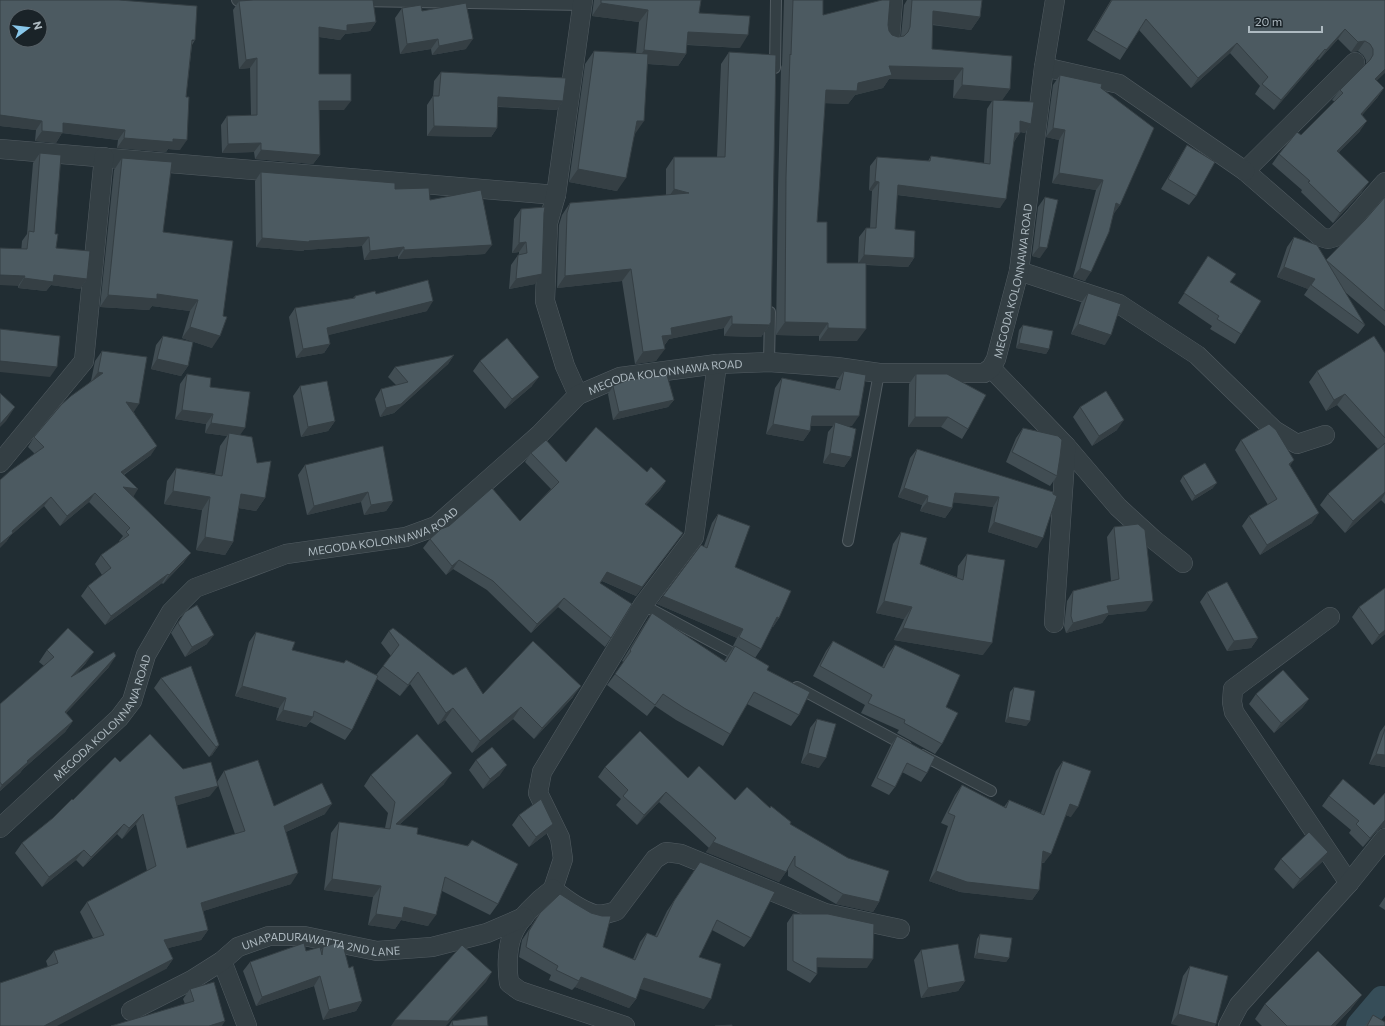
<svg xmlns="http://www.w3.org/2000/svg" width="1385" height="1026" font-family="Commissioner,sans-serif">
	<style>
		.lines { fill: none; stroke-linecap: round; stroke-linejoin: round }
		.canal { stroke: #364d58; stroke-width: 26 }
		.service-casing { stroke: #525c62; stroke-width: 12 }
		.minor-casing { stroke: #525c62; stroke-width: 20 }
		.service { stroke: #343f44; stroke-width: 10 }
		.minor { stroke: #343f44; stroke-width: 19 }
		.wall { fill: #414d53; fill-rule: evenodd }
		.shaded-wall { fill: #353f44 }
		.building { fill: #4c5a61; stroke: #353f44; fill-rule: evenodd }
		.labels { text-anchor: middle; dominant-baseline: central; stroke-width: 3; stroke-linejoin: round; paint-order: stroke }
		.street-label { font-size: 11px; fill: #aebac1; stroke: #1a2328 }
	</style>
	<rect width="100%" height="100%" fill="#212d33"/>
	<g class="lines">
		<path class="canal" d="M1359 1026 1382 999 1385 1001"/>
		<defs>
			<path id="service" d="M237 0 238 1 249 0
				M360 1 583 5
				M775 68 776 0
				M769 362 770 312
				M848 541 879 373
				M643 605 742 658
				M797 687 906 746
				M922 755 991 791"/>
			<g id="minor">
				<path d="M890 39 893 0"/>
				<path d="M1355 62 1245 171 1321 237 1328 239 1335 237 1350 222 1385 182"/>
				<path d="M1044 67 1119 84 1245 171"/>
				<path d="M0 149 556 195"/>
				<path d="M1019 271 1119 304 1197 355 1274 430 1297 444 1325 435"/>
				<path d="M717 364 694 537 643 605 542 772 538 793 560 838 563 859 553 889C564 898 581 910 594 914 602 916 609 913 616 911L655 859 666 852 681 854 825 913 900 929"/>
				<path d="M991 368 1066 446 1118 507 1153 539 1183 563"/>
				<path d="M578 395 565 366 545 301 548 223 556 195 583 0"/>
				<path d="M0 463 84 361 104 157"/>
				<path d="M1330 617 1233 689 1232 702 1234 712 1349 883"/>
				<path d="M1054 623 1066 446"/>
				<path id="s1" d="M0 828 119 718 132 701 146 655 171 612 195 588 286 554 406 537 436 526 540 434 578 395 620 377 717 364 769 362 837 367 879 373H984L991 368 996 359 1019 271 1044 67 1055 0"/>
				<path d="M553 889C538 900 518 919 512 936 507 949 507 969 509 983L520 991 625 1026"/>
				<path d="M222 961 247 1026"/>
				<path id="s2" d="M131 1011 192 980 222 961 238 947 269 936H304L377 951 432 947 487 933 524 917"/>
				<path d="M1228 1026 1239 1005 1349 883 1385 838"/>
			</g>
		</defs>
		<use href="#service" class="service-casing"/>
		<use href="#minor" class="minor-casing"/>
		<use href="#service" class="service"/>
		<use href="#minor" class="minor"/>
	</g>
	<path class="wall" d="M594 0H701L699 13 740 48 687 45 686 54 678 66 647 64 635 134 617 191 569 182 585 64 594 51 636 53 639 22 592 16Z
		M784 0H823V15L888 25 889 31 892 35 898 37 901 36 904 5 907 0H982L980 17 971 30 932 25V49L1010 89 1001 101 1031 124 1025 133 1020 132 1014 142 1000 208 897 195 895 229 914 258 908 267 866 265 857 341H819V336L776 335 778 190 781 67 782 65ZM889 79 954 80 953 98 992 101 987 109 984 163 931 156 928 161 877 157 870 166 869 190 872 191 870 228H866L859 237 858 263H827L817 222 825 103 848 104 855 95 883 88Z
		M1111 0H1385L1376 81 1384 88 1377 98 1362 115 1360 131 1339 152 1362 192 1333 223 1301 192 1302 190 1272 164 1279 154 1301 135 1335 102 1332 100 1340 90 1366 64V60L1363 55 1358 51 1351 52 1338 39 1319 60 1318 59 1274 110 1255 94 1260 86 1230 53 1191 88 1139 30 1127 49 1120 60 1087 40Z
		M239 1 376 22 370 31 345 34 340 40 319 37V74L344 110H319L320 155 313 164 255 159 254 152 222 153 221 125 227 116 251 115 250 68 239 69 233 10Z
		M402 8 422 11 466 49 432 55 431 49 400 54 395 18Z
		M195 40 192 45 180 150 168 149 166 152 117 148 118 140 62 133 56 143 35 141 36 130 0 126Z
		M729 52 771 323 761 337 724 336V328L669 339 664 346 656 361 635 364 622 281 557 288 559 225 562 215 570 203 666 195V169L674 157H717L721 64Z
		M441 72 563 101 557 110 498 107 497 128 491 137 427 136V105L433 96 434 81Z
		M1060 75 1101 88 1120 205 1113 214 1085 281 1073 277 1096 190 1052 183 1059 140 1046 137 1053 85Z
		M1187 145 1196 196 1189 205 1161 189 1181 155Z
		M40 153 56 248 87 279 80 289 51 285 46 291 18 288 22 241 27 234 33 163Z
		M122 158 163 232 233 241 212 348 182 338 190 311 152 306 149 310 100 307 114 170Z
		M261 172 395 189 430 200 485 254 398 259V256L364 260 362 246 304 250 303 251 256 247 255 181Z
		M1045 197 1040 258 1032 256 1038 207Z
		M1385 197V326L1345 292 1365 325 1358 334 1304 295 1308 289 1277 277 1287 247 1294 237 1326 260 1365 220Z
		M521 209 544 213 535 284 509 289 511 265 518 255H519V252L512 253 514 219Z
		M1208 256 1241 334 1235 344 1210 329 1212 326 1178 303Z
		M1088 293 1105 345 1071 334 1081 303Z
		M376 294 427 311 328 335 330 344 324 353 296 358 289 317 295 308 353 298 355 296Z
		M1023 325 1049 349 1046 354 1016 348 1019 330Z
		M163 336 188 366 181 376 151 369 156 345Z
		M102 351 134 412 151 455 124 475 133 496 184 562 163 584 162 583 105 625 81 596 88 586 102 575 95 564 101 555 120 542 119 541 123 536 89 502 60 526 44 506 10 536 6 542 34 453 28 447 34 437 91 381 95 361Z
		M1385 353V504L1381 500 1345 533 1320 505 1328 494 1378 449 1337 405 1326 411 1309 382 1317 371Z
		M454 355 448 364 394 413 380 417 375 399 381 389 396 385 388 377 395 367Z
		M480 361 532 386 505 409 473 371Z
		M844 371 852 426H847L851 457 844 467 823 463 828 432 833 426H810V431L803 441 766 434 775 388 782 378 835 389 837 381Z
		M187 374 210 387 240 435 265 498 256 511 239 508 233 542 225 555 196 550 202 510 164 504 167 481 176 468 215 474 220 446 227 436 205 433 206 424 175 419 180 384Z
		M916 374 968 429 962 439 941 427H908L909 384Z
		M300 386 335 421 328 431 301 437 293 396Z
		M613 386 674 400 668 407 613 420 608 394Z
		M1080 407 1117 430 1092 446 1073 417Z
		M1023 428 1057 476 1050 486 1006 462 1016 438Z
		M1241 440 1290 466 1312 523 1260 555 1242 526 1249 516 1268 505 1235 450Z
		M917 449 1053 492 1037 548 988 532 993 507 953 502 952 508 945 518 920 511 922 505 898 497 910 458Z
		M531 453 566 462 647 472 666 481 660 490 646 505 676 542 636 596 602 581 600 583 611 638 605 647 558 607 531 633 487 590 453 569 446 575 423 548 430 539 520 521 551 489 525 462Z
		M305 465 393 501 386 511 364 515 361 502 307 515 298 475Z
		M1183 476 1213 488 1192 501 1180 481Z
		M718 514 735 567 779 618 773 627 772 626 761 649 755 658 767 670 799 715 791 726 747 704 730 734 723 746 676 720 655 706 647 716 607 685 624 662 622 661 644 625 652 613 724 661 734 646H733L737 638 657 604 704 546 712 523Z
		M1114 527 1146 611 1108 615 1102 623 1066 633 1064 626 1067 601 1073 591 1111 581 1107 537Z
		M901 532 920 564 957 577 958 566 967 554 983 655 894 640 904 619 876 613 893 544Z
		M1385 588V634L1372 645 1352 617 1359 607Z
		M1207 592 1258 638 1251 648 1227 651 1200 602Z
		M185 612 207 644 185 657 171 633 178 622Z
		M389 631 453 675 483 694 573 697 534 739 513 719 472 753 445 720 438 725 410 684 400 696 377 679 352 730 345 740 310 722 306 727 276 720 279 708 235 696 249 642 256 632 292 650 344 663 346 660 376 675 391 656 381 643Z
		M833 641 882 667 888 654 895 645 946 707 942 744 935 754 897 733 899 730 861 713 865 705 813 676 826 651Z
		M47 650 86 663 77 673 109 667 66 713 73 721 65 732 23 769 20 773 0 791V704L44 666 39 662Z
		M161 678 219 745 212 755 209 757 154 688Z
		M1014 687 1030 721 1026 726 1005 722 1010 692Z
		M1256 694 1309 699 1302 708 1274 733 1249 704Z
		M817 719 819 768 801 763 810 728Z
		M1385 725V767L1369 764 1380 732Z
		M897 736 927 773 921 782 902 772 895 787 889 795 871 786 891 745Z
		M476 760 500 775 483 789 469 770Z
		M1063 761 1071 817 1066 815 1044 863H1042L1039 890 1032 900 960 892 929 881 948 826 941 823 955 795 962 785 1004 807 1009 800 1041 813 1056 771Z
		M120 762 183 769 210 796 177 805 187 848 235 834 217 782 224 771 274 806 325 814 286 832 291 884 203 911 208 930 201 940 168 948 173 959 166 969 27 974 48 967 46 961 54 951 93 938 80 912 87 902 147 871 136 824 122 839 117 834 83 867 76 860 42 887 15 853 22 843 53 818 73 800Z
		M605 767 688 778 735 800 770 808 790 824 879 902 873 912 836 904 788 876V869L779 882 706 852 709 848 659 802 637 825 616 805 621 799 598 777Z
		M371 775 444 784 399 825 417 834 467 846 472 840 498 904 490 915 442 891 428 926 401 920 395 929 368 925 373 897 324 890 331 833 339 822 385 828 388 813 364 786Z
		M1329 796 1381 828 1377 831 1363 847 1349 833 1351 830 1322 806Z
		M519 815 546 834 529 847 512 825Z
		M1328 852 1322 862 1293 889 1274 869 1281 859Z
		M694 871 751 938 744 947 712 930 699 957 704 1009 640 988 636 999 629 1008 575 987 572 990 549 980 551 975 519 957 522 940 540 913 603 947 633 959 640 942 647 933 655 936 667 911Z
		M1385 897V910L1379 906Z
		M793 914 867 968 817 967V974L810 983 787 970V923Z
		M980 934 1009 958 1006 962 974 958 977 939Z
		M323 947 349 968 362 1001 356 1011 323 1020 314 986 256 1006 243 971 250 962 306 951 321 950Z
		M921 950 965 981 958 991 921 998 914 960Z
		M1190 966 1228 976 1171 1024 1183 976Z
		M190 989 222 1026 185 1004 183 999Z
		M1265 1004 1351 1009 1335 1026H1262L1255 1019Z
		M1373 1015 1385 1026H1365Z
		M452 1021 488 1026H449Z"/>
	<path class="shaded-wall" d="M601 3 648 10 639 22 592 16Z
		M933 11 980 17 971 30 924 23Z
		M376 22 370 31 345 34 340 40 313 36 319 27 347 25Z
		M1345 29 1338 39 1319 60 1326 50Z
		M688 32 748 35 740 48 679 44Z
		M438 39 431 49 400 54 407 44Z
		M473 39 466 49 432 55 439 46Z
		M1365 41 1358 51 1351 52 1358 42Z
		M1237 43 1230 53 1191 88 1198 78Z
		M1325 49 1318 59 1274 110 1281 100Z
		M644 50 686 54 678 66 636 63Z
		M257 58 250 68 239 69 246 60Z
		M889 66 963 68 954 80 889 79 883 88 855 95 848 104 817 103 826 90 858 83Z
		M1385 69V73L1368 89 1375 79Z
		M962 85 1010 89 1001 102 953 98Z
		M1384 88 1377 98 1354 124 1361 114Z
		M498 97 563 101 557 110 491 106Z
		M319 101H351L344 110H313Z
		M0 115 42 121 36 130 0 126Z
		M637 121H644L635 134Z
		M1020 121 1031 124 1025 133 1014 130Z
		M1367 121 1360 131 1330 161 1337 151Z
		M63 123 125 130 118 140 62 133 56 143 35 141 42 131Z
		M434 126 497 128 491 137 427 136Z
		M1053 128 1065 130 1059 140 1046 137Z
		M1015 133H1020L1013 142Z
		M124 138 173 139 187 140 180 150 168 149 166 152 117 148Z
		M261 143 254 152 222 153 228 144Z
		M261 150 320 155 313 164 255 159Z
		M578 169 626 178 617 191 569 182Z
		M1059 173 1103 180 1096 190 1052 183Z
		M875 181 879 182 872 191 869 190Z
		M1369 182 1362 192 1333 223 1340 213Z
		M898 185 1006 199 1000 208 891 194Z
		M674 189 689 193 666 201Z
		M1116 203 1120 205 1113 215 1109 213Z
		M369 237 362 246 304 250 303 251 256 247 262 238 309 241Z
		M526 242 519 252 512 253 519 243Z
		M492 245 485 254 398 259 404 250Z
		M404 247 398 256 364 260 370 251Z
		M1039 247 1047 248 1040 258 1032 256Z
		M864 255 914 258 908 267 858 264Z
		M1284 267 1315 279 1308 289 1277 277Z
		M1080 268 1091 272 1085 281 1073 277Z
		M631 269 622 281 557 288 565 276Z
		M542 274 535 284 509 289 516 279Z
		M0 275 25 276 18 286 0 285Z
		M54 275 87 279 80 289 51 285 46 291 18 288 24 278Z
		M157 294 198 300 190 311 152 306 149 310 100 307 108 295Z
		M433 301 427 311 321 337 327 328Z
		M732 316 724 328 669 339 663 347 662 336 671 328Z
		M785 322 828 323 819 336 776 335Z
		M771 323 761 337 724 336 732 324Z
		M1078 324 1111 335 1105 345 1071 334Z
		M190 327 220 336 212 348 182 338Z
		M828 328 866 329 857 341H819Z
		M1019 343 1049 349 1046 354 1016 348Z
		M330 344 324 353 296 358 303 349Z
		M665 349 656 361 635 364 643 352Z
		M454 355 448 364 394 413 380 417 386 408Z
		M157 359 188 366 181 376 151 369Z
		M0 361 57 367 50 377 0 372Z
		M98 372 103 373 91 382Z
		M539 377 532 386 505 409 512 399Z
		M1345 394 1337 405 1326 411 1334 400Z
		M674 400 668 407 613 420 619 412Z
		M126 402 139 404 133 413Z
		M15 407 6 421 0 427V424Z
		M182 410 213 414 206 424 175 419Z
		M812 416H859L852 426H835V422L833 426H805Z
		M915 417H948L941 427H908Z
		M1124 420 1117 430 1092 446 1099 436Z
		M335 421 328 431 301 437 308 427Z
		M211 423 245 428 238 438 229 433 227 436 205 433Z
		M773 424 810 431 803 441 766 434Z
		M157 446 151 455 114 481 121 472Z
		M830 453 851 457 844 467 823 463Z
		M1294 460 1287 470 1289 464Z
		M666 481 660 490 638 513 645 504Z
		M1217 483 1213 488 1192 501 1195 496Z
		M123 487 138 489 132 499Z
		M904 488 928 496 922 505 898 497Z
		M173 491 210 497 202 510 164 504Z
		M368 492 361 502 307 515 314 506Z
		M1385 492V494L1381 500 1345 533 1353 521Z
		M95 493 89 502 60 526 67 516Z
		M955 493 999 497 993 507 949 502Z
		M241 494 265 498 256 511 232 507Z
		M51 497 44 506 10 536 6 542 0 548V544L12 531Z
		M393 501 386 511 364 515 371 505Z
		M927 502 952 508 945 518 920 511Z
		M1319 513 1312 523 1260 555 1267 545Z
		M994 522 1043 538 1037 548 988 532Z
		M683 533 636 596 600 580 607 572Z
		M205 537 233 542 225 555 196 550Z
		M191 553 184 562 163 584 169 575Z
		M459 560 453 569 446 575 452 566Z
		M168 574 162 583 105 625 111 616Z
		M663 596 743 629 737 638 657 604Z
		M564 598 558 607 531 633 537 624Z
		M884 601 912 607 904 619 876 613Z
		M1153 601 1146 611 1108 615 1102 623 1066 633 1073 623 1107 606Z
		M777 617 779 618 773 627 771 625Z
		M903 628 992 643 983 655 894 640Z
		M1385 630V634L1372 645 1379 635Z
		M214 635 207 644 185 657 192 647Z
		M1258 638 1251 648 1227 651 1234 641Z
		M94 652 86 663 63 688 71 677Z
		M116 656 109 667 57 723 65 712Z
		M418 672 410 684 400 696 408 685Z
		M242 686 286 698 279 708 235 696Z
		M581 686 573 697 534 739 542 728Z
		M1309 699 1302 708 1274 733 1281 723Z
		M521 707 513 719 472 753 480 741Z
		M453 708 445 720 438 725 446 713Z
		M283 710 313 717 306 727 276 720Z
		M1008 717 1030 721 1026 726 1005 722Z
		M73 721 65 732 23 769 20 773 0 791V788L2 785 27 761Z
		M219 745 212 755 209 757 216 747Z
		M808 753 826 758 819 768 801 763Z
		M1376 754 1385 755V767L1369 764Z
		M507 765 500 775 483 789 490 779Z
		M452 773 444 784 388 835 396 824Z
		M218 786 210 796 168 808 175 797Z
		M666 792 659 802 637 825 644 815Z
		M332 804 325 814 277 836 284 826Z
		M1070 804 1078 807 1071 817 1063 814Z
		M143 814 136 824 122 839 129 828Z
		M1385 820V828H1381L1377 831 1363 847 1370 838Z
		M124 824 117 834 83 867 91 857Z
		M553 824 546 834 529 847 536 837Z
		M713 842 786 872 779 882 706 852Z
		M84 850 76 860 42 887 49 877Z
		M1043 851 1051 854 1044 863 1036 860Z
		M1328 852 1322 862 1293 889 1300 879Z
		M936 871 1039 890 1032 900 960 892 929 881Z
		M298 873 291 884 194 914 201 903Z
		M332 879 381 886 373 897 324 890Z
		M843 894 879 902 873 912 836 904Z
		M404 907 436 915 428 926 401 920 395 929 368 925 376 914Z
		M208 930 201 940 156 951 164 940Z
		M977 953 1009 958 1006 962 974 958Z
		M817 958 873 959 867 968 811 967Z
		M173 959 166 969 57 1026H44Z
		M492 972 486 982 446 1026H391L395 1020Z
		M320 976 314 986 256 1006 262 997Z
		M581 977 636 999 629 1008 575 987 579 981Z
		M644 978 711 999 704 1009 637 988Z
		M965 981 958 991 921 998 928 988Z
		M1362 995 1351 1009 1335 1026H1331Z
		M362 1001 356 1011 323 1020 329 1010Z
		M1178 1014 1216 1024 1215 1026H1179L1171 1024Z
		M225 1021 222 1026H209Z"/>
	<path class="building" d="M0 0H119L197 6 195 40H192L186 97H189L187 140 173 139V142L124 138 125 130 63 123V133L42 131V121L0 115ZM16 16H40V40H16Z
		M253 0H373L376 22 347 25V31L319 27V74H351V101H319L320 155 261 150V143L228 144 227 116 257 115V58L246 60 239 1Z
		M601 0H701L699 13 750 16 748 35 688 32 686 54 644 50 648 10 601 3Z
		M793 0H823V15L882 0H890L888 25 889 31 892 35 898 37 904 36 908 32 910 27 912 0H982L980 17 933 11 932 49 1012 56 1010 89 962 85 963 68 889 66 892 75 858 83 857 91 826 90 817 222H827V263H866V329L828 328V323L785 322 786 177 790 54 791 55Z
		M1112 0H1385V69L1375 79 1384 88 1361 114 1367 121 1337 151 1369 182 1340 213 1308 182 1310 181 1279 154 1297 132 1301 135 1343 93 1340 90 1370 60 1373 55V49L1370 44 1365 41 1358 42 1345 29 1326 50 1325 49 1281 100 1262 84 1268 77 1237 43 1198 78 1146 19 1127 49 1094 30Z
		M466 3 473 39 439 46 438 39 407 44 402 8 421 5 422 11Z
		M594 51 648 54 644 121H637L626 178 578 169Z
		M729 52 776 55 771 323H770V325L732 324V316L671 328 672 335 662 336 665 349 643 352 631 269 565 276 567 213 570 203 689 193 674 189V157H725Z
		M441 72 566 78 563 101 498 97 497 128 434 126 433 96H439Z
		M1060 75 1102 84 1101 88 1154 128 1120 205 1116 203 1109 232 1091 272 1080 268 1103 180 1059 173 1065 130 1053 128Z
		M993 100 1034 102 1031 124 1020 121V133H1015L1006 199 898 185 895 229 915 231 914 258 864 255 866 228H876L879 182 875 181 877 157 930 161 931 156 990 164Z
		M1187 145 1215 162 1196 196 1168 179Z
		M40 153 61 155 55 234H58L56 248 90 251 87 279 54 275 53 282 24 278 25 276 0 275V248L27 249 29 231 34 232Z
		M122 158 172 162 163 232 233 241 223 316 227 317 220 336 190 327 198 300 157 294V299L108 295Z
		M261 172 395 183V189L429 188 430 200 481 190 492 245 404 250V247L370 251 369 237 309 241V242L262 238Z
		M1045 197 1058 200 1047 248 1039 247Z
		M1385 197V311L1326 260 1365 220Z
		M545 207 544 213 542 274 516 279 518 255 527 253 526 242 519 243 521 209Z
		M1294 237 1317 245 1365 325 1311 285 1315 279 1284 267Z
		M1208 256 1236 274 1230 282 1261 301 1241 334 1217 319 1219 316 1184 293Z
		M428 280 433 301 327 328 330 344 303 349 295 308 355 298V296L375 291 376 294Z
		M1088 293 1121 304 1111 335 1078 324Z
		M1023 325 1053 331 1049 349 1019 343Z
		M0 329 60 336 57 367 0 361Z
		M163 336 193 342 188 366 157 359Z
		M1374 336 1385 353V438L1345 394 1334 400 1317 371Z
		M507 338 539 377 512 399 480 361Z
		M102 351 147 357 139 404 126 402 157 446 121 472 138 489 123 487 191 553 169 575 168 574 111 616 88 586 111 568 101 555 129 535 126 532 130 528 95 493 67 516 51 497 12 531 13 533 0 544V480L10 471 44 447 34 437 61 405 71 396 103 373 98 372Z
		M454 355 401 404 386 408 381 389 408 382 395 367Z
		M844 371 866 375 859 416H812L810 431 773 424 782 378 840 390Z
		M187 374 211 378 210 387 250 392 245 428 211 423 213 414 182 410Z
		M916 374H947L986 395 968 429 948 417H915Z
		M667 375 674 400 619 412 613 386 628 380Z
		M327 381 335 421 308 427 300 386Z
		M1106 391 1124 420 1099 436 1080 407Z
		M0 393 15 407 0 424Z
		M835 422 856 429 851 457 830 453Z
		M1269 424 1276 430 1294 460 1289 464 1319 513 1267 545 1249 516 1277 499 1241 440Z
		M596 427 647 472 651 467 666 481 645 504 683 533 642 587 607 572 600 583 632 604 611 638 564 598 537 624 493 581 459 560 452 566 430 539 441 529 449 526 492 488 520 521 559 482 531 453 546 440 566 462Z
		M1023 428 1058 436 1062 440 1060 457 1057 476 1012 452Z
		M229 433 252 437 257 463 271 461 265 498 241 494 233 542 205 537 210 497 173 491 176 468 222 476Z
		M1385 443V492L1353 521 1328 494Z
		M383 446 393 501 371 505 368 492 314 506 305 465Z
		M917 449 1053 492V494L1057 496 1043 538 994 522 999 497 955 493 952 508 927 502 928 496 904 488Z
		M1205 463 1217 483 1195 496 1183 476Z
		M718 514 750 526 735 567 791 591 779 618 777 617 761 649 739 637 743 629 663 596 701 545 707 548Z
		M1138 524 1145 530 1153 601 1107 606 1109 613 1073 623 1071 616 1073 591 1119 579 1114 527Z
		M901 532 927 538 920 564 963 580 967 554 1005 560 992 643 903 628 912 607 884 601Z
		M1227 582 1258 638 1234 641 1207 592Z
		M1385 588V630L1379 635 1359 607Z
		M197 605 214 635 192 647 178 623 185 612Z
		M652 613 726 662 735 646 769 666 767 670 810 692 799 715 754 692 730 734 684 708 663 694 655 705 615 674 631 651 630 650Z
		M68 628 94 652 71 677 114 652 116 656 65 712 73 721 27 761 28 762 2 785 0 782V704L54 657 47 650Z
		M393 628 453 675 466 667 483 694 533 641 581 686 542 728 521 707 480 741 453 708 446 713 418 672 408 685 383 666 399 645 389 631Z
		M256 632 295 642 292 650 344 663 346 660 378 676 352 730 314 711 313 717 283 710 286 698 242 686Z
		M833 641 884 668 895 645 960 675 946 707 958 713 942 744 904 723 905 720 868 703 872 695 820 666Z
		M191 666 219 745 216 747 161 678Z
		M1283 670 1309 699 1281 723 1256 694Z
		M1014 687 1035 691 1030 721 1008 717Z
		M817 719 836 724 826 758 808 753Z
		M1385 729V755L1376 754Z
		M640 731 688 778 699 766 735 800 747 787 770 808 771 806 791 822 790 824 848 858 889 871 879 902 843 894 795 866V856L786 872 713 842 716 838 666 792 644 815 623 796 628 790 605 767Z
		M150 734 183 769 211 762 218 786 175 797 187 848 245 831 224 771 258 760 274 806 322 783 332 804 284 826 298 873 201 903 208 930 164 940 173 959 44 1026H0V983L27 974 58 963 54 951 104 935 87 902 156 866 143 814 129 828 124 824 91 857 84 850 49 877 22 843 53 818 72 799 73 800 115 757 120 762Z
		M417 734 452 773 396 824 418 828 417 834 468 846 472 840 518 864 498 904 445 877 436 915 404 907 402 918 376 914 381 886 332 879 339 822 390 829 395 802 371 775Z
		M897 736 935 757 927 773 907 763 895 787 877 778Z
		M492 747 507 765 490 779 476 760Z
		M1063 761 1091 771 1078 807 1070 804 1051 854 1043 851 1039 890 967 882 936 871 955 816 948 813 962 785 1006 808 1009 800 1044 815Z
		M1343 779 1374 805 1385 793V820L1370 838 1356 824 1359 821 1329 796Z
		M541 799 553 824 536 837 519 815Z
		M1309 832 1328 852 1300 879 1281 859Z
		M700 862 775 892 751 938 717 920 699 957 721 964 711 999 644 978 636 999 581 977 579 981 556 970 558 966 526 947 529 931 540 913 560 894 574 903 591 913 602 916H611L603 947 635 960 647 933 657 937 674 901Z
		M793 914H828L874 924 873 959 817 958V974L793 961Z
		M980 934 1012 938 1009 958 977 953Z
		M304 943 306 951 320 947 322 955 323 947 336 943 343 945 349 968 353 966 362 1001 329 1010 320 976 262 997 250 962Z
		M958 944 965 981 928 988 921 950Z
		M462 945 492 972 448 1021 395 1020Z
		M1318 951 1362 995 1331 1026H1287L1265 1004Z
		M1190 966 1228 976 1216 1024 1178 1014Z
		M214 982 225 1021 209 1026H111L194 1001 190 989Z
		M1373 1015 1385 1022V1026H1367Z
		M487 1016 488 1026H453L452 1021Z
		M732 1025V1026H715Z"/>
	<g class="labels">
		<g class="street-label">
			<text stroke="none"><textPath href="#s1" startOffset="1269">MEGODA KOLONNAWA ROAD</textPath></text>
			<text stroke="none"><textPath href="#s1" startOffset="849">MEGODA KOLONNAWA ROAD</textPath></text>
			<text stroke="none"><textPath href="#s1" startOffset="513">MEGODA KOLONNAWA ROAD</textPath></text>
			<text stroke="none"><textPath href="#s1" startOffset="153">MEGODA KOLONNAWA ROAD</textPath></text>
			<text stroke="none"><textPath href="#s2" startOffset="210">UNAPADURAWATTA 2ND LANE</textPath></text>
		</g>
	</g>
	<g transform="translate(28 28) rotate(75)"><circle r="19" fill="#1a2328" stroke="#555f65"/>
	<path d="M0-3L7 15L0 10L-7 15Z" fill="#89c8eb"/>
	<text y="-6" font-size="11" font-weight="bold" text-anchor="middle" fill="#aebac1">N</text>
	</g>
	<path d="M1249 26v6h73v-6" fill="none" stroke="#aebac1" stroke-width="2"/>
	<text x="1255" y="26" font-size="12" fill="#aebac1" stroke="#1a2328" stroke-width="3" paint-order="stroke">20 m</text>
</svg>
